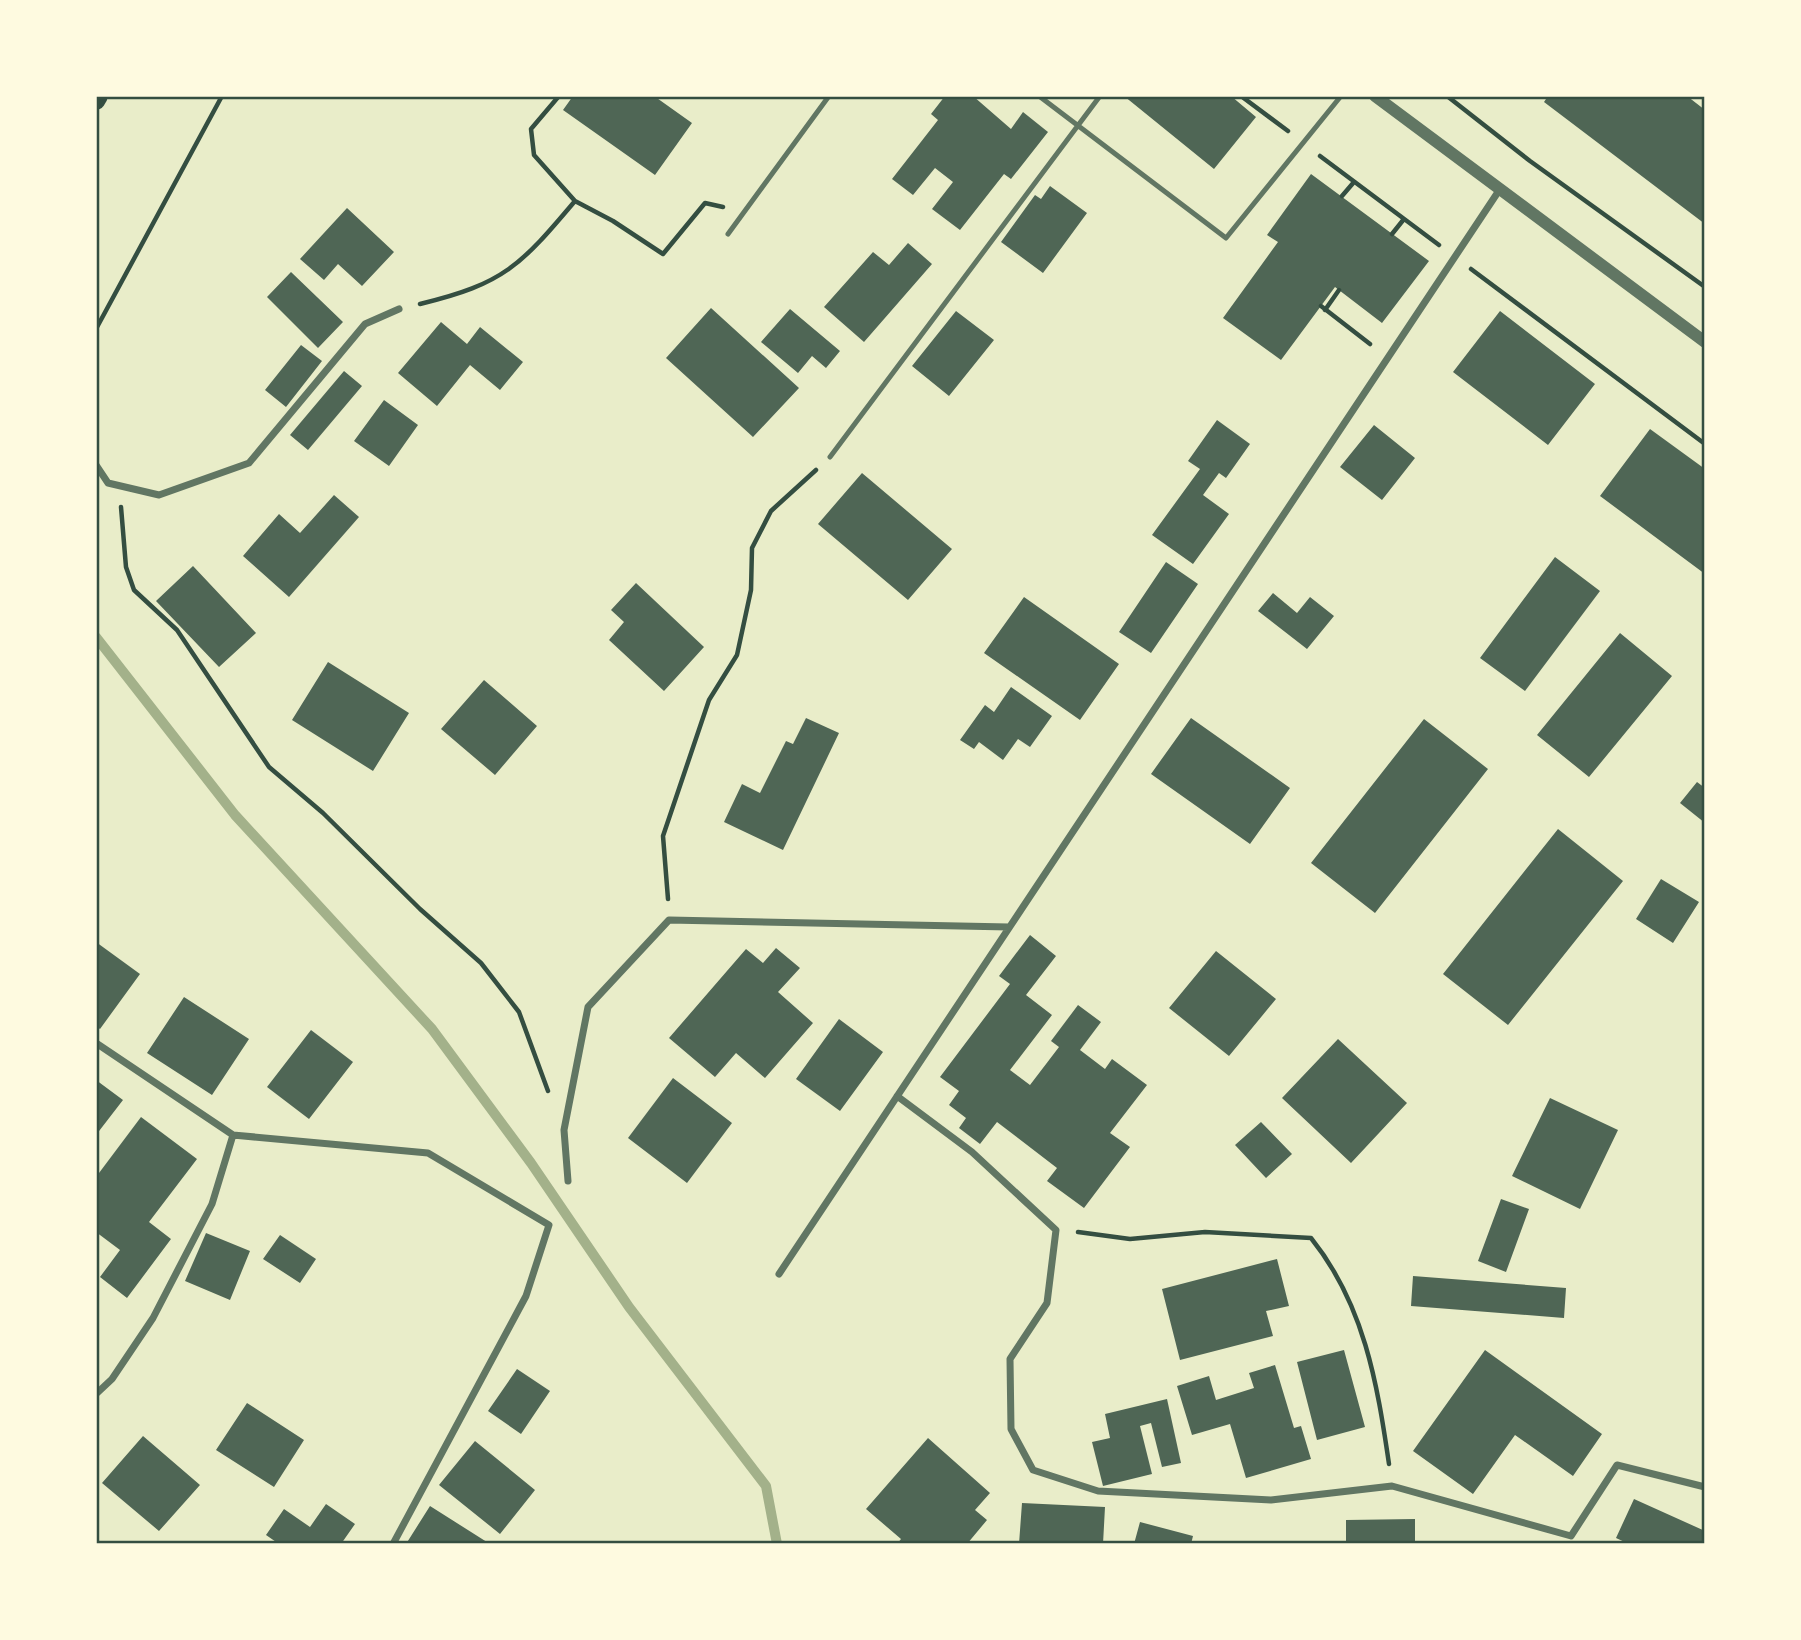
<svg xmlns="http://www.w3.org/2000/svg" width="1801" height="1640" font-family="Inter,sans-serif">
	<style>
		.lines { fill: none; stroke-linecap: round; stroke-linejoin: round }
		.stream { stroke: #a3b18a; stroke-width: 10 }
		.building { fill: #4f6655 }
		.path { stroke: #344e41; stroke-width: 4.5 }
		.service { stroke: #617663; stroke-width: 5 }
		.minor { stroke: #617663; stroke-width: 7 }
		.tertiary { stroke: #617663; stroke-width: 12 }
		.primary { stroke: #344e41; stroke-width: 18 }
		.neatline { fill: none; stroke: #344e41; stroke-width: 2.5 }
	</style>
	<rect width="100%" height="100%" fill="#e9edc9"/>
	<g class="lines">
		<path class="stream" d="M96 637 235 815 432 1029 531 1163 629 1307 766 1486 777 1544"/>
	</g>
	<path class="building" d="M573 96H654L692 123 655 175 563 110Z
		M945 96H973L1011 129 1023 112 1048 132 1011 179 1004 174 960 230 932 209 953 182 935 168 913 195 892 179 938 120 931 114Z
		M1124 96H1231L1256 117 1214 169Z
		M1548 96H1687L1705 110V224L1544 102Z
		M1311 174 1429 261 1382 323 1335 287 1281 360 1223 318 1278 242 1267 235Z
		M1050 186 1087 213 1043 273 1001 242 1035 195 1041 199Z
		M347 208 394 252 362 286 338 264 324 280 300 259Z
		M908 243 932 264 864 342 824 307 873 252 889 265Z
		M291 272 343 322 318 348 267 297Z
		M711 308 799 388 753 437 666 358Z
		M790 309 840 351 826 368 812 356 798 373 761 342Z
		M956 311 994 340 949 396 912 366Z
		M1500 311 1595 384 1548 445 1453 372Z
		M441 322 467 344 480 327 523 362 500 390 470 365 437 406 398 373Z
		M301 345 322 361 286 407 265 390Z
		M344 371 362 386 308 450 290 435Z
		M384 400 418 425 389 466 354 441Z
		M1217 420 1250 444 1226 478 1219 473 1203 495 1229 514 1193 564 1152 535 1200 469 1188 461Z
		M1374 425 1415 458 1382 500 1340 467Z
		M1650 429 1705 469V574L1600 496Z
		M862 473 952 549 908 600 818 524Z
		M334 495 359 517 289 597 243 556 279 514 300 533Z
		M1555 557 1600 591 1525 691 1480 658Z
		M1166 562 1198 584 1151 653 1119 632Z
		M193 566 256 633 219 667 156 601Z
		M636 583 704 647 664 691 609 640 624 622 611 610Z
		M1273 593 1297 613 1310 597 1334 616 1307 649 1258 611Z
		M1024 597 1119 664 1080 720 984 653Z
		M1620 633 1672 676 1589 777 1537 735Z
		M328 662 409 713 373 771 292 720Z
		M484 680 537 726 495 775 441 729Z
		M1011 687 1052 716 1030 747 1018 739 1003 760 979 742 974 749 960 740 985 705 994 712Z
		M806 718 839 733 783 850 724 822 742 784 760 793 786 741 793 744Z
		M1191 718 1290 788 1250 844 1151 774Z
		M1424 719 1488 769 1375 913 1311 863Z
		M1697 782 1705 788V823L1680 803Z
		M1558 829 1623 881 1508 1025 1443 974Z
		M1661 879 1699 902 1673 943 1636 919Z
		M1030 935 1056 956 1026 995 1052 1015 1010 1070 1030 1085 1059 1047 1051 1041 1078 1005 1101 1022 1080 1050 1105 1069 1112 1059 1147 1085 1110 1133 1130 1147 1084 1208 1047 1181 1057 1168 997 1122 980 1144 959 1128 966 1118 949 1105 959 1091 940 1077 1010 984 999 976Z
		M96 942 140 974 100 1029 96 1026Z
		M776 948 800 968 778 992 813 1023 765 1078 736 1053 715 1077 669 1038 746 949 763 963Z
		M1216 951 1276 999 1229 1056 1169 1008Z
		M184 997 249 1039 212 1095 147 1053Z
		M839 1019 883 1052 840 1111 796 1079Z
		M311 1030 353 1062 309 1119 267 1087Z
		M1338 1039 1407 1103 1351 1163 1282 1098Z
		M673 1078 732 1123 687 1183 628 1138Z
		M96 1080 123 1100 96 1135Z
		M1550 1098 1618 1130 1580 1209 1512 1176Z
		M141 1117 197 1159 149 1222 171 1239 127 1298 100 1277 120 1250 96 1232V1177Z
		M1261 1122 1292 1154 1266 1178 1235 1145Z
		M1501 1199 1529 1209 1506 1272 1478 1261Z
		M206 1233 250 1251 230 1300 185 1281Z
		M280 1235 316 1259 300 1283 263 1259Z
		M1277 1259 1289 1306 1266 1311 1273 1336 1180 1360 1162 1289Z
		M1413 1276 1566 1288 1564 1318 1411 1306Z
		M1344 1350 1365 1427 1317 1440 1297 1362Z
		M1485 1350 1602 1434 1573 1476 1515 1435 1473 1494 1413 1451Z
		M1275 1365 1294 1428 1301 1426 1311 1459 1246 1478 1230 1424 1192 1435 1177 1386 1209 1376 1216 1400 1254 1388 1249 1373Z
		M517 1369 550 1391 521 1434 488 1411Z
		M1167 1399 1181 1463 1162 1467 1151 1423 1140 1426 1152 1474 1103 1486 1092 1442 1110 1438 1105 1414Z
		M247 1403 304 1440 274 1487 216 1450Z
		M143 1436 200 1485 159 1531 102 1483Z
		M928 1438 990 1493 975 1510 987 1520 967 1544H897L901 1539 866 1509Z
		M475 1441 535 1490 500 1534 439 1485Z
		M1634 1499 1705 1531V1544H1629L1616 1538Z
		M1022 1503 1105 1507 1103 1544H1019Z
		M326 1504 355 1524 341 1544H279L266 1535 284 1509 310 1527Z
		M430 1506 490 1544H406Z
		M1415 1519V1544H1346V1520Z
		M1140 1522 1193 1536 1191 1544H1134Z"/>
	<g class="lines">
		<path class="path" d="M559 96 531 129 534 155 575 201
			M1241 96 1288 131
			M1447 96 1530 161 1705 287
			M1320 156 1439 245
			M1342 196 1354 182
			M1392 234 1404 219
			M1471 269 1705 444
			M420 304C504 284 521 265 575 201L613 221 663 254 705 203 723 207
			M1321 306 1370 344
			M1325 310 1339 290
			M96 329 222 96
			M121 507 126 567 134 590 177 630 269 767 323 813 420 909 481 963 519 1012 548 1091
			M668 899 663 836 709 700 737 655 751 590 752 548 771 511 816 470
			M1078 1232 1130 1239 1205 1232 1311 1238C1364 1304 1377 1382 1389 1464"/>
		<path class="service" d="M1039 96 1226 238 1341 96
			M728 234 829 96
			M830 457 1100 96"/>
		<path class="minor" d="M96 465 108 483 159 495 249 463 365 324 399 309
			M96 1043 233 1135 428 1153 549 1225 526 1296 393 1544
			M897 1096 972 1152 1056 1230 1047 1303 1010 1359 1011 1429 1033 1470 1098 1491 1271 1500 1392 1486 1571 1536 1617 1465 1705 1487
			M568 1181 564 1130 588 1007 669 920 1009 927
			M779 1274 1500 189
			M96 1394 112 1379 153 1318 212 1204 233 1135"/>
		<path class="tertiary" d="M1375 96 1705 342"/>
		<path class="primary" d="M96 101 99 96"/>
	</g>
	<rect width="1801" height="1640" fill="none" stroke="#fefae0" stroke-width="196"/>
	<rect x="98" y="98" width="1605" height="1444" class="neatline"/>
</svg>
